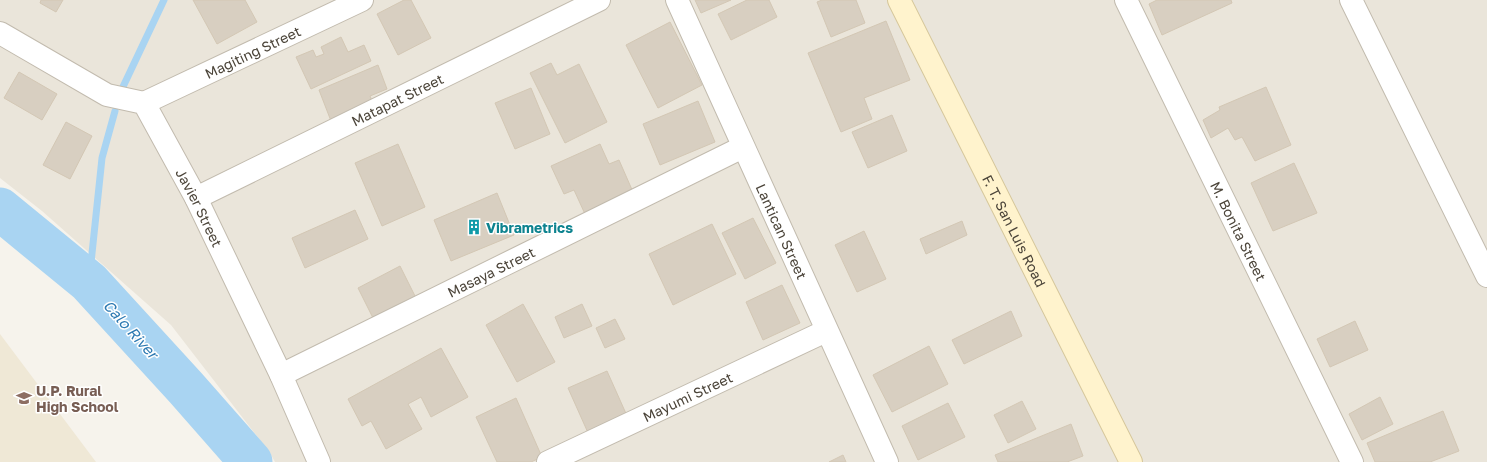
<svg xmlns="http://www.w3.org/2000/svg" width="1487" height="462" font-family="'Golos Text',sans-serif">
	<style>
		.residential { fill: #eae5da }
		.education { fill: #efe8d6 }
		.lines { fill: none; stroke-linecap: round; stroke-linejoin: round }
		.stream { stroke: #a9d4f2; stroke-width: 7 }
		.river { stroke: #a9d4f2; stroke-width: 43 }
		.building { fill: #d8cfc1; stroke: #d3c7b4 }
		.minor-casing { stroke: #c2bbae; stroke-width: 24 }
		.secondary-casing { stroke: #d6c79b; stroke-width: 24 }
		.minor { stroke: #fff; stroke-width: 22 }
		.secondary { stroke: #fff3cd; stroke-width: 22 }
		.labels { text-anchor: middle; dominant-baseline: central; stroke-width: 3; stroke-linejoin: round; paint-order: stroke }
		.street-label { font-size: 14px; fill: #4b4439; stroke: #fff }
		.culture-label { font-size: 14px; font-weight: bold; fill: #0d838f; stroke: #fff; text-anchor: start }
		.education-label { font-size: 14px; font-weight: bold; fill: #785e54; stroke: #fff; text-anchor: start }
		.water-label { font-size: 15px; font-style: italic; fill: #2e7ab2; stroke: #fff }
	</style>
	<rect width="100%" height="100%" fill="#f6f3ec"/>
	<path class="residential" d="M0 0H1487V462H275L270 453 171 325 42 211 0 178Z"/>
	<path class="education" d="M0 334 96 462H0Z"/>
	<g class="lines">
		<path class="stream" d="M121 91 164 0
			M89 282 102 158 115 111"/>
		<path class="river" d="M0 209 89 282 186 388 251 462"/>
	</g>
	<path class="building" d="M41 0H63L56 12 40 3Z
		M193 0H245L257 22 217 44Z
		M404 0H411L431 38 398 55 377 14Z
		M695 0H731L701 13Z
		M747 0H769L777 17 731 40 718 14Z
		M822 0H856L865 23 831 37 817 2Z
		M1157 0H1231L1232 3 1162 35 1149 4Z
		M886 21 910 80 864 98 872 119 841 132 808 53Z
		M670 22 702 85 658 108 626 45Z
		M341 37 348 52 364 45 371 61 311 89 296 57 313 50 316 57 324 54 321 47Z
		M551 63 557 75 579 64 607 122 565 143 530 73Z
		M378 65 387 89 370 96 373 103 331 121 319 90Z
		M19 72 57 94 42 120 4 98Z
		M1266 87 1291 145 1255 161 1242 137 1235 140 1228 128 1211 138 1203 120 1220 110 1219 107Z
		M531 88 550 134 515 149 495 103Z
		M698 101 715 142 660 165 643 124Z
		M892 115 907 151 868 168 852 132Z
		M66 122 92 136 70 179 43 165Z
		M398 144 425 207 382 226 355 163Z
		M600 144 609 164 619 160 633 192 585 214 574 190 564 194 551 166Z
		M1294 163 1317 213 1273 231 1251 183Z
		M497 193 514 235 451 261 434 220Z
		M355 210 368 239 305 268 292 238Z
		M753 218 776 263 745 279 722 233Z
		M962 221 967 235 926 254 920 239Z
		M712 224 736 274 673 305 649 254Z
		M864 231 886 279 857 292 835 245Z
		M400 266 419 304 377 326 358 288Z
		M782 285 800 323 763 340 746 302Z
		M523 304 555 362 517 382 486 325Z
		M582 304 592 326 564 338 555 317Z
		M1011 311 1022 336 964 364 952 340Z
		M615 319 625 339 605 348 596 328Z
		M1355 321 1368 350 1330 367 1317 339Z
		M929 346 948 384 892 412 873 375Z
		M441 348 468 397 431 417 421 397 408 404 422 429 386 449 371 421 362 426 348 399Z
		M607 371 628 418 589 435 568 388Z
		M1380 397 1393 424 1362 440 1349 414Z
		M516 398 542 457 531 462H497L476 417Z
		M1022 401 1036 429 1008 443 994 415Z
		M948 403 965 437 918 460 902 426Z
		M1443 411 1459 451 1430 462H1375L1367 443Z
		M1071 424 1083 456 1067 462H998L995 455Z
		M843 455 846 462H829Z"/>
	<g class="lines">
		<defs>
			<g id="minor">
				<path id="s1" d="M677 0 887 462"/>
				<path id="s2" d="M1126 0 1352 462"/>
				<path d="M1351 0 1487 276"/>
				<path id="s3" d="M0 33 107 95 144 103 196 198 281 375 319 462"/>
				<path id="s4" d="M144 103 362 0"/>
				<path id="s5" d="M196 198 599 0"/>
				<path id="s6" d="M281 375 743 147"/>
				<path id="s7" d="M548 462 826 331"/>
			</g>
			<g id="secondary">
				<path id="s8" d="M899 0 1131 462"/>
			</g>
		</defs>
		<use href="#minor" class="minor-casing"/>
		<use href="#secondary" class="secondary-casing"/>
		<use href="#minor" class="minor"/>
		<use href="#secondary" class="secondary"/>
	</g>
	<defs>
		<symbol id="building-bare" viewBox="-9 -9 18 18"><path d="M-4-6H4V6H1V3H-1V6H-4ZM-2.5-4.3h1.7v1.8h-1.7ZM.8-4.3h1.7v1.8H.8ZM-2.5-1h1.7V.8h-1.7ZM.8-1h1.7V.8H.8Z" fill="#0f9aa8" stroke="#fff" stroke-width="2.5" paint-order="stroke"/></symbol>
		<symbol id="school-bare" viewBox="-9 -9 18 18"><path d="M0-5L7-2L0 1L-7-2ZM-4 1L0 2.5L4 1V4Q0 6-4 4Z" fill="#8d6e63" stroke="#fff" stroke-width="2.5" paint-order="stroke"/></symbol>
	</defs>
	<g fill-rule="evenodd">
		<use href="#building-bare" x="463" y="216" width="22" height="22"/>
		<use href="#school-bare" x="13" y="387" width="22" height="22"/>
	</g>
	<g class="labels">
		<g class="street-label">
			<text stroke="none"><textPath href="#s4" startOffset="120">Magiting Street</textPath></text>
			<text stroke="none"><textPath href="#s5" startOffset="224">Matapat Street</textPath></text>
			<text stroke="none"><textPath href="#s3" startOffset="280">Javier Street</textPath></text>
			<text stroke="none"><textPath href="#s1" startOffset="254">Lantican Street</textPath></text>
			<text stroke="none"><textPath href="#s8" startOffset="258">F. T. San Luis Road</textPath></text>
			<text stroke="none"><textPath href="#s2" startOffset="257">M. Bonita Street</textPath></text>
			<text stroke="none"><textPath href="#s6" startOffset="234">Masaya Street</textPath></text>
			<text stroke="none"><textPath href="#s7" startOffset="154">Mayumi Street</textPath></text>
		</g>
		<g class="culture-label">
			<text x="486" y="227">Vibrametrics</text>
		</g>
		<g class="education-label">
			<text x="36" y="390">U.P. Rural<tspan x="36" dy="16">High School</tspan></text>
		</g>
		<g class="water-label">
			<text transform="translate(131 329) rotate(48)">Calo River</text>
		</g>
	</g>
</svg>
